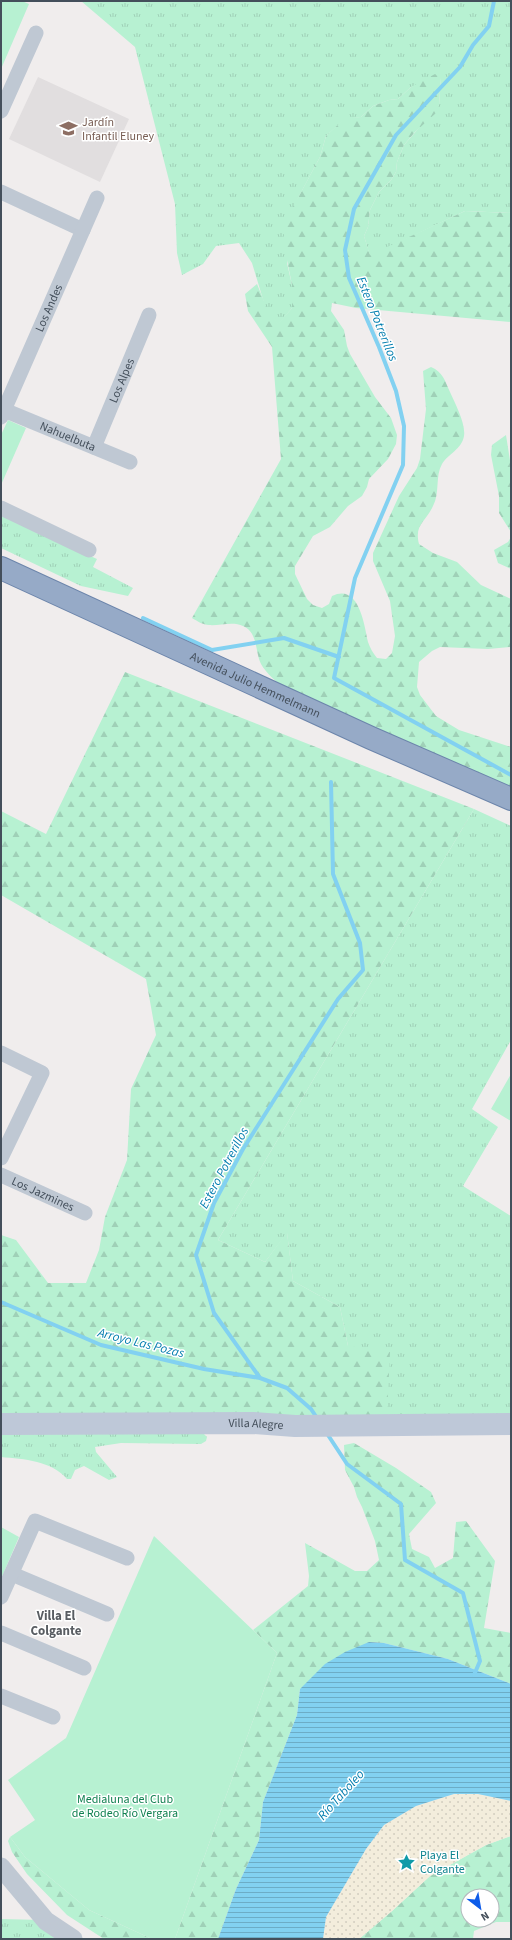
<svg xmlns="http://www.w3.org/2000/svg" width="512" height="1940" font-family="'Source Sans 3',sans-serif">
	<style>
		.education { fill: #e1dedf }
		.grass { fill: url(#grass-tufts) }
		.forest { fill: url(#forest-firs); fill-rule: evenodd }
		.sand { fill: url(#sand-dots) }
		.green { fill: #b7f1d2 }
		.water { fill: url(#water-rules) }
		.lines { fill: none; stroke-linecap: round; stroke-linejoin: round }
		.stream { stroke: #82d1f1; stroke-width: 4 }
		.trunk-casing { stroke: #6c85ab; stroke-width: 24 }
		.minor { stroke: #bfc8d3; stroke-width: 15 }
		.tertiary { stroke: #bfc8d3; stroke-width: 19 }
		.secondary { stroke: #bec8d8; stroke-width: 22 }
		.trunk { stroke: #96aac7; stroke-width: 22 }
		.labels { text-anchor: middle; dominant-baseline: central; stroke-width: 3; stroke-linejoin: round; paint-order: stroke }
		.education-label { font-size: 12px; fill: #785e54; stroke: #fff; text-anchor: start }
		.street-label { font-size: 12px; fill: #444f5b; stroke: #fff }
		.park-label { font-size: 12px; fill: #118151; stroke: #fff }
		.culture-label { font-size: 12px; fill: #0d838f; stroke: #fff; text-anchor: start }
		.water-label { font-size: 13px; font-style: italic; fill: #037eaf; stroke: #fff }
		.neighbourhood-label { font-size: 13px; font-weight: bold; fill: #595d62; stroke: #fff }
	</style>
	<defs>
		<pattern id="grass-tufts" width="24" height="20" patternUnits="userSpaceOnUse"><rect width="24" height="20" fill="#b7f1d2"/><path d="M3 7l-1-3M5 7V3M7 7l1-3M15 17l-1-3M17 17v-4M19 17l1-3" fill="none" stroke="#9fd0b7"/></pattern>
		<pattern id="forest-firs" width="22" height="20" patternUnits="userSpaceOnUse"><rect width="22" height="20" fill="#b7f1d2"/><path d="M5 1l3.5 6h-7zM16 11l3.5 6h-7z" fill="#9fd0b7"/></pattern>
		<pattern id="sand-dots" width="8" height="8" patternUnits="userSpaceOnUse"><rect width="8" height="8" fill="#f3eddc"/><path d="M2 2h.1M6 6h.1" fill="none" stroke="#d2cdbf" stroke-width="1.8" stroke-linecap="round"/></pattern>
		<pattern id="water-rules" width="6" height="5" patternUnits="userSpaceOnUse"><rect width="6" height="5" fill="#82d1f1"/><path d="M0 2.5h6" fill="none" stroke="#6cacc6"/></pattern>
	</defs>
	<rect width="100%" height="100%" fill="#f0eded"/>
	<path class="education" d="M38 77 129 119 100 182 9 139Z"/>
	<path class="grass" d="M81 1H511V213L465 211 370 256 364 236 368 227 370 210 379 192 391 180 396 172 397 162 404 145 439 105 441 78 411 87 398 99 389 100 373 106 361 117 345 119 326 136 320 157 298 198 287 263 292 285V308L278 325 265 306 252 263 239 243 216 246 203 264 182 275 177 253 175 204 135 47Z
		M1 515 97 559 93 567 133 588 128 596 81 586 1 548Z
		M474 809 511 826V1040L472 1109 498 1127 463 1186 511 1216V1415L387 1417 348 1346 340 1307 293 1281 287 1233 265 1262 218 1240Z
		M1 1434H204L207 1437 206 1441 201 1444 121 1443 95 1447 96 1452 117 1477 109 1480 84 1466 75 1470 71 1479H67C52 1461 24 1459 1 1457Z
		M1 1919 43 1920 64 1939H1Z"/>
	<path class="forest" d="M435 74 441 78 439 105 436 113 415 132 404 145 397 162 396 172 391 180 379 192 370 210 368 227 364 236 370 255 465 211 511 213V322L356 308 332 303 331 311 344 330 347 346 350 354 375 397 391 418 397 435 396 444 388 459 369 479 367 487 362 496 348 506 330 527 313 536 295 566V574L307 599 313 605 322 608 329 604 332 596C359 583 364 624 368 642 370 648 373 653 377 658L386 659 392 653 395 636 390 601 373 561V553L399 496 417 468 420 459 426 409 423 371 431 367C443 372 445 381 450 392 455 403 466 424 464 436 462 449 448 454 442 464 435 476 440 493 433 506 426 522 414 524 419 544L433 553 457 562 481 585 511 599V647L488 649 440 647 432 651 419 662 417 687 420 695 436 716 459 730 511 747V788L285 688C277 683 266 673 261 664 255 652 258 632 243 626 233 621 219 626 209 625 203 625 197 621 192 618L281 459 272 347 248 311 245 294 257 284 266 306 278 324 292 308V285L283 240 287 218 320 157 326 136 345 118 361 117 373 106 389 100 398 99 411 87Z
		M506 435 511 467V532L499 513V496L491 455 492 445Z
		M511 537V569L498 563 494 550 508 542Z
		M125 672 474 809 218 1240 265 1262 287 1232 293 1281 340 1307 348 1346 390 1352 387 1417 1 1414V1235L16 1240 48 1283H86L99 1250 105 1217 127 1160 131 1089 156 1035 146 979 1 895V811L46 834Z
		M354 1443 396 1468 431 1492 436 1503 409 1534 412 1549 429 1557 435 1568 453 1558 456 1522 466 1521 495 1561 484 1628 511 1633V1684L448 1659 384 1643 369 1642 300 1689 297 1715 263 1802 259 1840 236 1889 218 1939H175L277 1653 253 1630 308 1586 309 1576 305 1543 355 1571H367L379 1560 375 1541 362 1507 357 1497 354 1487 345 1470 344 1445Z
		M511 1836V1922H496L474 1931 473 1939H359L392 1911 430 1876 486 1845ZM468 1896H492V1920H468Z
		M10 1837 25 1857 89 1910 152 1939H104L67 1915 27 1874 12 1852 8 1841Z"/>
	<path class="sand" d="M454 1794H478L511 1801V1836L486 1845 430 1876 392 1911 359 1939H323L326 1917 366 1849 384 1825 416 1806Z"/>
	<path class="green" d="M1 1H22L29 4 1 69Z
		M8 420 26 428 1 485V435Z
		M511 1074V1121L491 1109Z
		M1 1527 19 1537 1 1579Z
		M154 1536 277 1653 175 1939H152L89 1910 25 1857 10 1837 35 1820 8 1780 66 1738Z"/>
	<path class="water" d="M369 1642 384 1643 448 1659 511 1684V1801L478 1794H454L416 1806 384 1825 366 1849 326 1917 323 1939H218L236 1889 259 1840 263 1802 297 1715 300 1689 325 1664 345 1652Z"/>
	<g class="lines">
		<path class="stream" d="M494 1 489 26 473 45 460 67 396 135 354 209 345 250 349 278 379 347 396 391 404 426 403 465 355 578 334 678 511 775
			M143 618 212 650 284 638 339 657
			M1 1302 101 1345 204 1369 260 1378
			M317 1418 311 1409 287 1388 260 1378 214 1313 196 1255 214 1203 243 1149 338 999 363 970 360 943 333 874 331 782
			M326 1432 347 1464 401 1504 405 1560 463 1593 480 1661 474 1675"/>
		<defs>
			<g id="trunk">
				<path id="s6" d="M1 568 371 738 511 799"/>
			</g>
		</defs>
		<use href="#trunk" class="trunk-casing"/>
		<g class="minor">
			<path d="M1 111 36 33"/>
			<path d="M1 192 83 230"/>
			<path id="s1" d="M4 410 130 462"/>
			<path id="s2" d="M1 417 97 198"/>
			<path id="s3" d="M94 447 149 315"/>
			<path d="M1 508 89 550"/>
			<path d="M1 1053 42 1073 1 1158"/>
			<path id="s4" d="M1 1175 85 1213"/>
			<path d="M12 1574 107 1614"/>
			<path d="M1 1597 35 1521 127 1558"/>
			<path d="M1 1633 84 1668"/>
			<path d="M1 1696 53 1717"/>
		</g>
		<path class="tertiary" d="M1 1867 46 1921 73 1939"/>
		<path class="secondary" id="s5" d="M1 1424 253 1423 295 1426 511 1424"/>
		<use href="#trunk" class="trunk"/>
	</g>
	<defs>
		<symbol id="school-bare" viewBox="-9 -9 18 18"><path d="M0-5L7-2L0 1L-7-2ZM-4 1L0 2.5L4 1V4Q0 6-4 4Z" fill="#8d6e63" stroke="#fff" stroke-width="2.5" paint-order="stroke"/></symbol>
		<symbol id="sight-bare" viewBox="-9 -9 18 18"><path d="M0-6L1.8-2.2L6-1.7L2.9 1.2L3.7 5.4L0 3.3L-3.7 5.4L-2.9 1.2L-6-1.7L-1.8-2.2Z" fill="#0f9aa8" stroke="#fff" stroke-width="2.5" paint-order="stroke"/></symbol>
	</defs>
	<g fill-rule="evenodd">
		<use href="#school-bare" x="56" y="116" width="25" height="25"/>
		<use href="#sight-bare" x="394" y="1850" width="25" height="25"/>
	</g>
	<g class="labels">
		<g class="education-label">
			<text x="82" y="122">Jardín<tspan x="82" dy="14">Infantil Eluney</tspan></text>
		</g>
		<g class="street-label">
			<text stroke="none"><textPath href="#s2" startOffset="119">Los Andes</textPath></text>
			<text stroke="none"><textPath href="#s3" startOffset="72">Los Alpes</textPath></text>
			<text stroke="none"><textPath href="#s1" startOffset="69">Nahuelbuta</textPath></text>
			<text stroke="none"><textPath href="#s6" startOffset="280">Avenida Julio Hemmelmann</textPath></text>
			<text stroke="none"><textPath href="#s4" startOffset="46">Los Jazmines</textPath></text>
			<text stroke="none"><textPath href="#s5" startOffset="255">Villa Alegre</textPath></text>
		</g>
		<g class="park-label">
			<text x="125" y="1799">Medialuna del Club<tspan x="125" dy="14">de Rodeo Río Vergara</tspan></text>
		</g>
		<g class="culture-label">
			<text x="420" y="1855">Playa El<tspan x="420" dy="14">Colgante</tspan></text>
		</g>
		<g class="water-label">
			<text transform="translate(377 319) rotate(68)">Estero Potrerillos</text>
			<text transform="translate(224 1168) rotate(-62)">Estero Potrerillos</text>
			<text transform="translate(141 1343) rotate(14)">Arroyo Las Pozas</text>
			<text transform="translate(341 1795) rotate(-48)">Río Taboleo</text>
		</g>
		<g class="neighbourhood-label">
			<text x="56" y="1616">Villa El<tspan x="56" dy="15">Colgante</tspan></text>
		</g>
	</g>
	<rect width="512" height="1940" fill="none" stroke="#444f5b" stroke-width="4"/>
	<g transform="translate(480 1908) rotate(149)"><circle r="19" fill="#ffffff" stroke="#b4b9bd"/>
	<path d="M0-3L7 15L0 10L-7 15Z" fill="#0e5ce9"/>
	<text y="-6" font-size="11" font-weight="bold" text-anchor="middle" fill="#444f5b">N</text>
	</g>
</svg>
